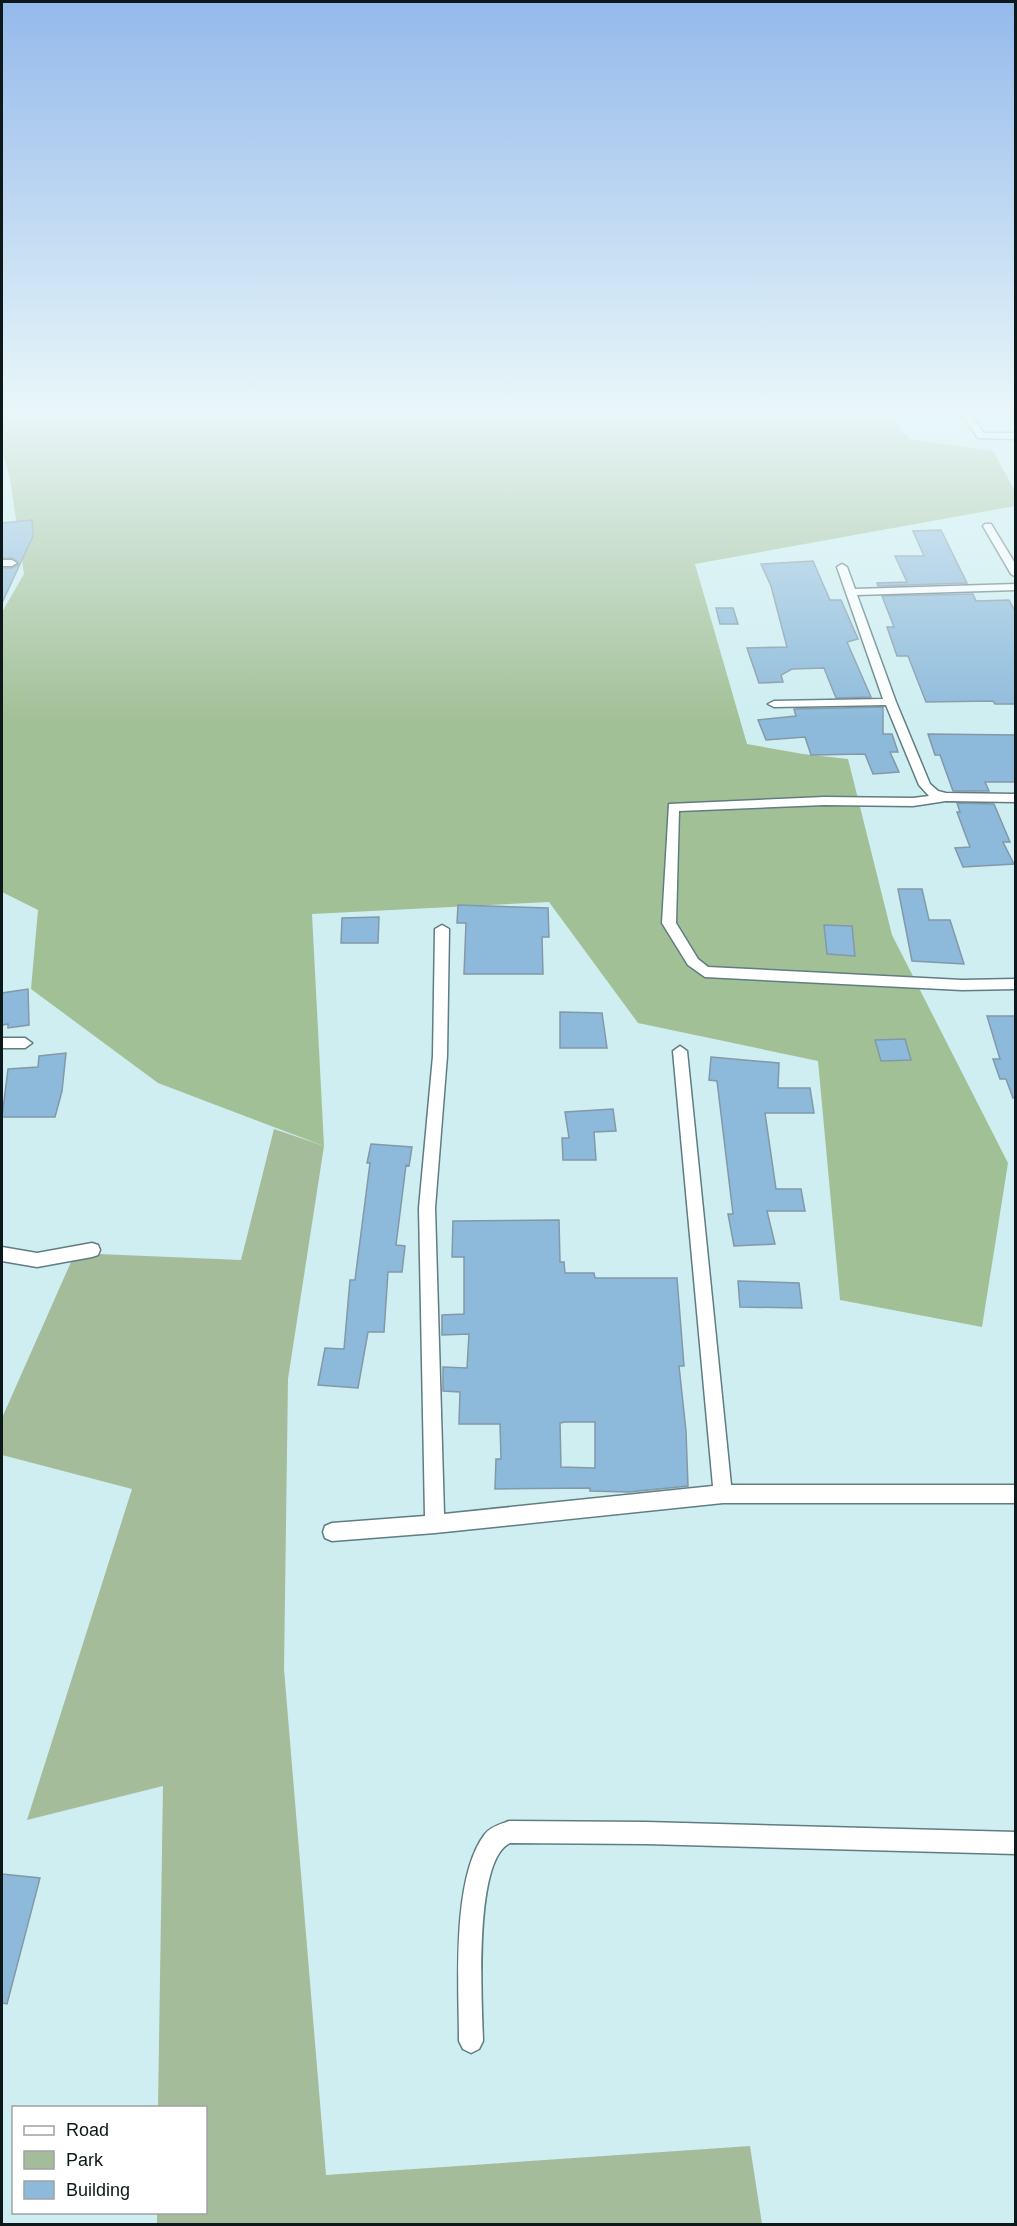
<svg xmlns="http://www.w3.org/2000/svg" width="1017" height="2226" font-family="Helvetica,sans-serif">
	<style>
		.green { fill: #a5bc9b }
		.forest { fill: #a2c096 }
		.building { fill: #8dbada; stroke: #8398a8; stroke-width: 1.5; fill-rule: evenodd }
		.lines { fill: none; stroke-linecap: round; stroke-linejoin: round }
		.minor-casing { stroke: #607d81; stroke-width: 3 }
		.minor { fill: #fff; fill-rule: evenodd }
	</style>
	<rect width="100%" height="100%" fill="#ceeef1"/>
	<path class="green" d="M274 1129 324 1146 288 1379 284 1669 326 2175 750 2146 762 2224H157V2213L206 2212V2108L158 2107 163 1786 27 1820 132 1489 2 1455V1418L75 1253 241 1260Z"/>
	<path class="forest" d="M2 412H888L909 439 993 451 1015 491V506L695 564 747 744 803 754 848 759 892 935 1008 1163 982 1327 840 1300 818 1061 638 1023 549 902 312 914 324 1146 158 1083 31 989 38 910 2 892V612L24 574 10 478 2 450Z"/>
	<path class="building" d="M32 520 33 536 2 603V568H12L19 564 13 558H2V523Z
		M941 530 967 583 878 586 877 583 907 582 895 556H924L913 531Z
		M813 561 830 600H841L858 639 847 642 871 697 836 698 824 668 792 669 781 675 783 682 759 683 747 648 787 647 771 586 761 564Z
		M973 594 976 601 1009 600 1016 613V704H995L993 701 926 702 908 656H897L887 627H894L882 596Z
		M716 608H733L738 624H720Z
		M883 707V734H892L898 752H890L899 772 873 774 865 754 811 755 805 737 766 740 758 720 796 716 794 709Z
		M928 734 1016 735V782H985L989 791H953L940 755H935Z
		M957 803 994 804 1010 842H1003L1014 864 963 867 955 848 970 847 957 812H960Z
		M898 889H922L929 920H950L964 964 912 961Z
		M458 905 548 908 549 937H542L543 974H464L466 923H457Z
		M379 917 378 943H341L342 918Z
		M824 925 852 926 855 956 827 954Z
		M28 989 29 1025 8 1028V1024L2 1025V993Z
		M560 1012 602 1013 607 1048H560Z
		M987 1016H1016V1097L1013 1098 1006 1079H1000L993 1059H1000Z
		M905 1039 911 1060 881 1061 875 1040Z
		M66 1053 62 1091 55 1117H2L8 1069 38 1067 39 1056Z
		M711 1057 779 1063 778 1088H810L814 1113H765L776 1189H801L805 1211H767L775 1244 734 1246 728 1214H733L717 1081 709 1080Z
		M613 1109 616 1131 594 1132 596 1160H563L562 1138H569L565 1112Z
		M371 1144 412 1147 409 1166 406 1165 396 1245 405 1246 402 1272H388L384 1332H368L358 1388 318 1385 325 1348 344 1349 350 1280H355L370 1163H367Z
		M559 1220 560 1262H564L565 1273H594L595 1278H677L684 1366H679L686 1431 688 1486 629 1492 590 1491V1488L495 1489 496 1459H501L500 1424H459L460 1392 443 1391V1367L467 1368 469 1334 442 1335V1315L464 1314V1257H452L453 1221ZM565 1422H595V1468L561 1467 560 1423Z
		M738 1281 799 1283 802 1308 740 1307Z
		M2 1874 40 1878 7 2004 2 2003Z"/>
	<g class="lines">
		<defs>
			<path id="minor" d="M960 412H968L984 433H1016V439L978 438Z
				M985 524H991L1016 565V577L1011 574 983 526Z
				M2 560H12L17 563 12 566H2Z
				M842 564 847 567 855 589 1016 584V590L857 595 896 702 930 784 938 791 946 793 1016 794V802L946 801 913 806 824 805 679 811 676 923 698 959 708 967 962 980 1016 979V989L962 990 705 977 688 965 662 923 669 804 824 797 913 798 929 796 919 785 886 705 774 707 768 704 774 701 883 699 837 567Z
				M442 925 449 929 447 1056 435 1208 444 1514 713 1486 673 1051 680 1046 687 1051 731 1485H1016V1503H723L435 1533 332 1541 325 1538 323 1532 325 1526 332 1523 425 1516 419 1208 433 1056 435 929Z
				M2 1038H25L32 1043 25 1048H2Z
				M92 1243 98 1245 100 1250 98 1255 92 1257 37 1267 2 1261V1247L37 1253Z
				M509 1821 646 1822 1016 1832V1854L646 1844 510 1843C473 1860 482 2003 483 2041L479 2049 471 2053 463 2049 459 2041C459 1987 451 1878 485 1834 490 1827 501 1824 509 1821Z"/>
		</defs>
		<use href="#minor" class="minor-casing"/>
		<use href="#minor" class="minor"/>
	</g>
	<linearGradient id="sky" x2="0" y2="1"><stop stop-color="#94b9eb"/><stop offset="0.57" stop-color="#e9f7f9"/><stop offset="1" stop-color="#e9f7f9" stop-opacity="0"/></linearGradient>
	<rect width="1017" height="723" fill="url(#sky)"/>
	<rect width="1017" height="2226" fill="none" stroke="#0c1819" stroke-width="6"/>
	<rect x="12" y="2106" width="195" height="108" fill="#ffffff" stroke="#9ea3a3" stroke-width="1.5"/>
	<rect x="24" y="2126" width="30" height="9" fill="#ffffff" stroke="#9ea3a3" stroke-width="1.5"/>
	<text x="66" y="2136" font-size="18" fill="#0c1819">Road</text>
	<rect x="24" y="2151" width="30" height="18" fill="#a5bc9b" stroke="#9ea3a3" stroke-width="1.5"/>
	<text x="66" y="2166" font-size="18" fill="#0c1819">Park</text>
	<rect x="24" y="2181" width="30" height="18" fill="#8dbada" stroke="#9ea3a3" stroke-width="1.5"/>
	<text x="66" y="2196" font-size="18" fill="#0c1819">Building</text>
</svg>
